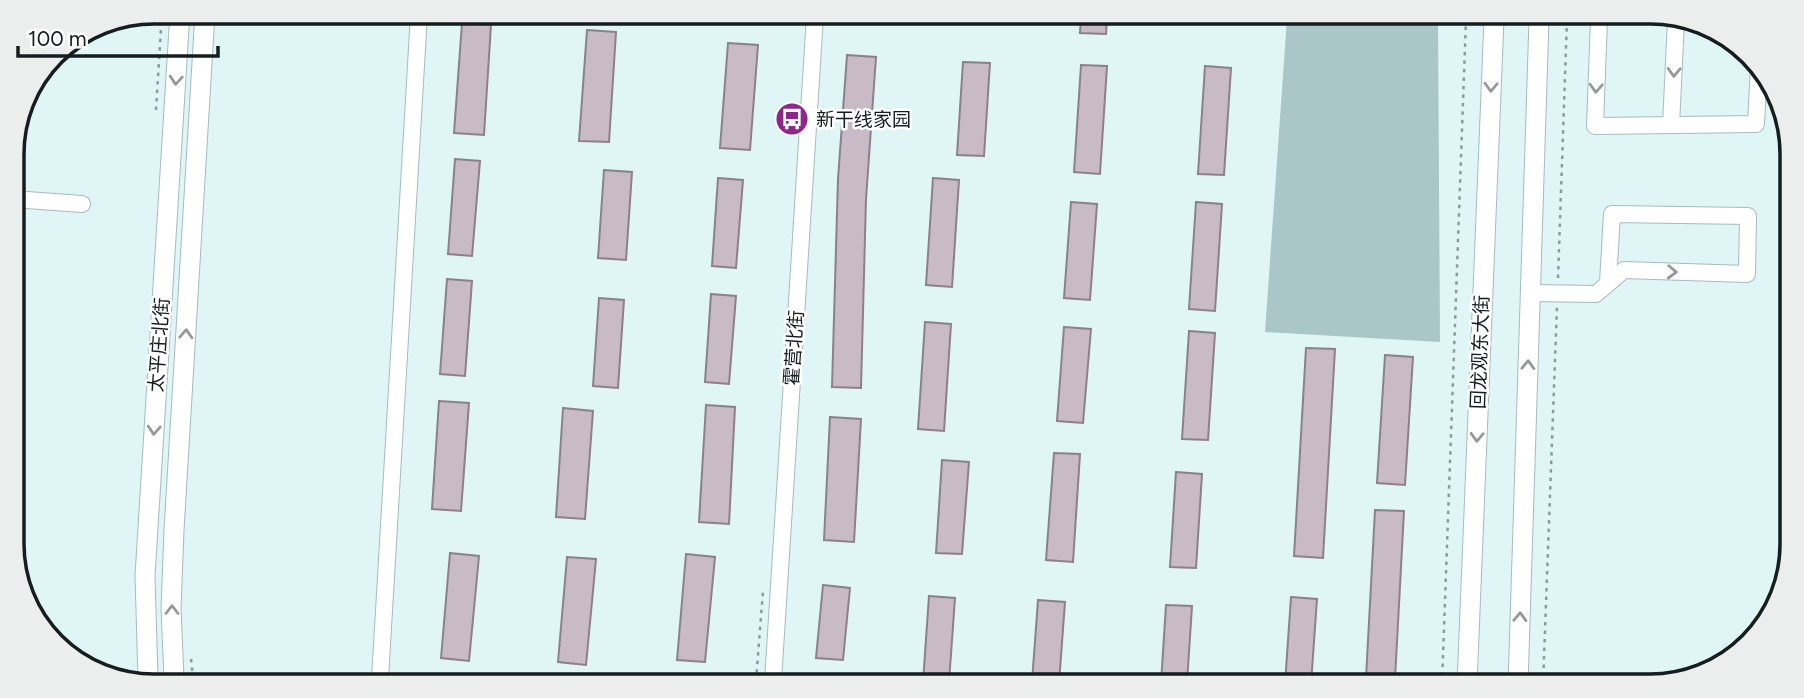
<svg xmlns="http://www.w3.org/2000/svg" width="1804" height="698" font-family="Figtree,'Noto Sans SC',sans-serif">
	<style>
		.green { fill: #aac6c7 }
		.building { fill: #c8bac7; stroke: #8d808c; stroke-width: 2 }
		.lines { fill: none; stroke-linecap: round; stroke-linejoin: round }
		.minor-casing { stroke: #a6bbbc; stroke-width: 18 }
		.major-casing { stroke: #a6bbbc; stroke-width: 21 }
		.path { stroke: #8b9a9b; stroke-width: 2.5; stroke-dasharray: 3.5 5; stroke-linecap: butt }
		.minor { stroke: #fff; stroke-width: 16 }
		.major { stroke: #fff; stroke-width: 19 }
		.oneway { stroke: #96999a }
		.labels { text-anchor: middle; dominant-baseline: central; stroke-width: 5; stroke-linejoin: round; paint-order: stroke }
		.poi-label { font-size: 19px; fill: #161d1e; stroke: #fff; text-anchor: start }
		.street-label { font-size: 19px; fill: #161d1e; stroke: #fff }
		.rim { fill: none; stroke: #161d1e; stroke-width: 3.5 }
	</style>
	<rect width="100%" height="100%" fill="#dff5f6"/>
	<path class="green" d="M1287 18 1438 19 1440 342 1265 332Z"/>
	<path class="building" d="M1081 17H1107L1106 34 1080 33Z
		M462 23 491 25 484 135 454 133Z
		M587 30 616 32 609 142 579 141Z
		M728 43 758 45 750 150 720 148Z
		M847 55 876 57 866 199 861 388 832 387 838 179Z
		M963 62 990 63 984 156 957 155Z
		M1081 65 1107 66 1100 174 1074 172Z
		M1205 66 1231 68 1224 175 1198 174Z
		M455 159 480 161 472 256 448 254Z
		M604 170 632 172 626 260 598 258Z
		M718 178 743 180 736 268 712 266Z
		M933 178 959 180 952 287 926 285Z
		M1071 202 1097 204 1090 300 1064 298Z
		M1196 202 1222 204 1215 311 1189 309Z
		M447 279 472 281 465 376 440 374Z
		M711 294 736 296 729 384 705 382Z
		M599 298 624 300 618 388 593 386Z
		M925 322 951 324 944 431 918 429Z
		M1064 327 1091 329 1083 423 1057 421Z
		M1189 331 1215 333 1208 440 1182 439Z
		M1306 348 1335 349 1323 558 1294 556Z
		M1385 355 1413 357 1405 485 1377 483Z
		M439 401 469 403 461 511 432 509Z
		M706 405 735 407 729 524 699 522Z
		M563 408 593 411 585 519 556 517Z
		M830 417 861 419 854 542 824 540Z
		M1054 453 1080 454 1073 562 1046 560Z
		M942 460 969 462 962 554 936 553Z
		M1176 472 1202 474 1196 568 1170 567Z
		M1375 510 1404 511 1395 679 1366 678Z
		M450 553 479 556 469 661 441 658Z
		M686 554 715 557 705 662 677 660Z
		M567 557 596 559 586 665 558 662Z
		M823 585 850 588 843 660 816 658Z
		M929 596 955 598 949 682H923Z
		M1291 597 1317 599 1311 684H1285Z
		M1038 600 1065 602 1059 683 1032 682Z
		M1166 605 1192 606 1187 683H1161Z"/>
	<g class="lines">
		<defs>
			<path id="minor" d="M1599 19 1595 126 1756 124 1759 66
				M1671 125 1676 20
				M13 199 82 204
				M14 199 18 123
				M1530 293 1596 294 1624 270 1747 274 1748 216 1612 214 1608 282
				M380 679 419 14
				M773 681 815 16"/>
			<path id="major" d="M148 678 145 576 180 12
				M174 678 171 609 174 530 205 13
				M1467 685 1494 19
				M1518 685 1539 19"/>
		</defs>
		<use href="#minor" class="minor-casing"/>
		<use href="#major" class="major-casing"/>
		<path class="path" d="M156 110 162 12
			M1558 278 1567 19
			M191 659 193 678
			M98 671 133 674
			M756 681 763 591
			M1442 684 1466 19
			M1543 685 1557 306"/>
		<use href="#minor" class="minor"/>
		<use href="#major" class="major"/>
	</g>
	<defs><path id="oneway-chevron" d="M-2-3.5L2.5 0L-2 3.5" fill="none" stroke-width="1.6" stroke-linecap="round" stroke-linejoin="round" transform="scale(1.75)"/></defs>
	<g class="oneway">
		<use href="#oneway-chevron" transform="translate(1674 72) rotate(92)"/>
		<use href="#oneway-chevron" transform="translate(176 80) rotate(94)"/>
		<use href="#oneway-chevron" transform="translate(1491 87) rotate(92)"/>
		<use href="#oneway-chevron" transform="translate(1596 88) rotate(93)"/>
		<use href="#oneway-chevron" transform="translate(1672 272) rotate(2)"/>
		<use href="#oneway-chevron" transform="translate(186 334) rotate(-87)"/>
		<use href="#oneway-chevron" transform="translate(1528 365) rotate(-88)"/>
		<use href="#oneway-chevron" transform="translate(154 430) rotate(94)"/>
		<use href="#oneway-chevron" transform="translate(1477 437) rotate(92)"/>
		<use href="#oneway-chevron" transform="translate(172 610) rotate(-90)"/>
		<use href="#oneway-chevron" transform="translate(1520 617) rotate(-88)"/>
	</g>
	<defs>
		<symbol id="bus-disc" viewBox="-11 -11 22 22"><circle r="9.5" fill="#8d278c" stroke="#fff"/><path d="M-5-6H5V4H4V6H2V4H-2V6H-4V4H-5ZM-3.5-4V0h7V-4ZM-3.5 1.2v1.5H-2V1.2ZM2 1.2v1.5H3.5V1.2Z" fill="#fff"/></symbol>
	</defs>
	<g fill-rule="evenodd">
		<use href="#bus-disc" x="773" y="100" width="38" height="38"/>
	</g>
	<g class="labels">
		<g class="poi-label">
			<text x="816" y="119">新干线家园</text>
		</g>
		<g class="street-label">
			<text transform="translate(159 345) rotate(-86)">太平庄北街</text>
			<text transform="translate(794 348) rotate(-86)">霍营北街</text>
			<text transform="translate(1480 352) rotate(-88)">回龙观东大街</text>
		</g>
	</g>
	<path d="M0 0H1804V698H0ZM154 24H1650A130 130 0 0 1 1780 154V544A130 130 0 0 1 1650 674H154A130 130 0 0 1 24 544V154A130 130 0 0 1 154 24Z" fill="#eceded" fill-rule="evenodd"/>
	<path class="rim" d="M154 24H1650A130 130 0 0 1 1780 154V544A130 130 0 0 1 1650 674H154A130 130 0 0 1 24 544V154A130 130 0 0 1 154 24Z"/>
	<path d="M18 46v10h200v-10" fill="none" stroke="#161d1e" stroke-width="3.5"/>
	<text x="28" y="46" font-size="21" fill="#161d1e" stroke="#ffffff" stroke-width="5" paint-order="stroke">100 m</text>
</svg>
